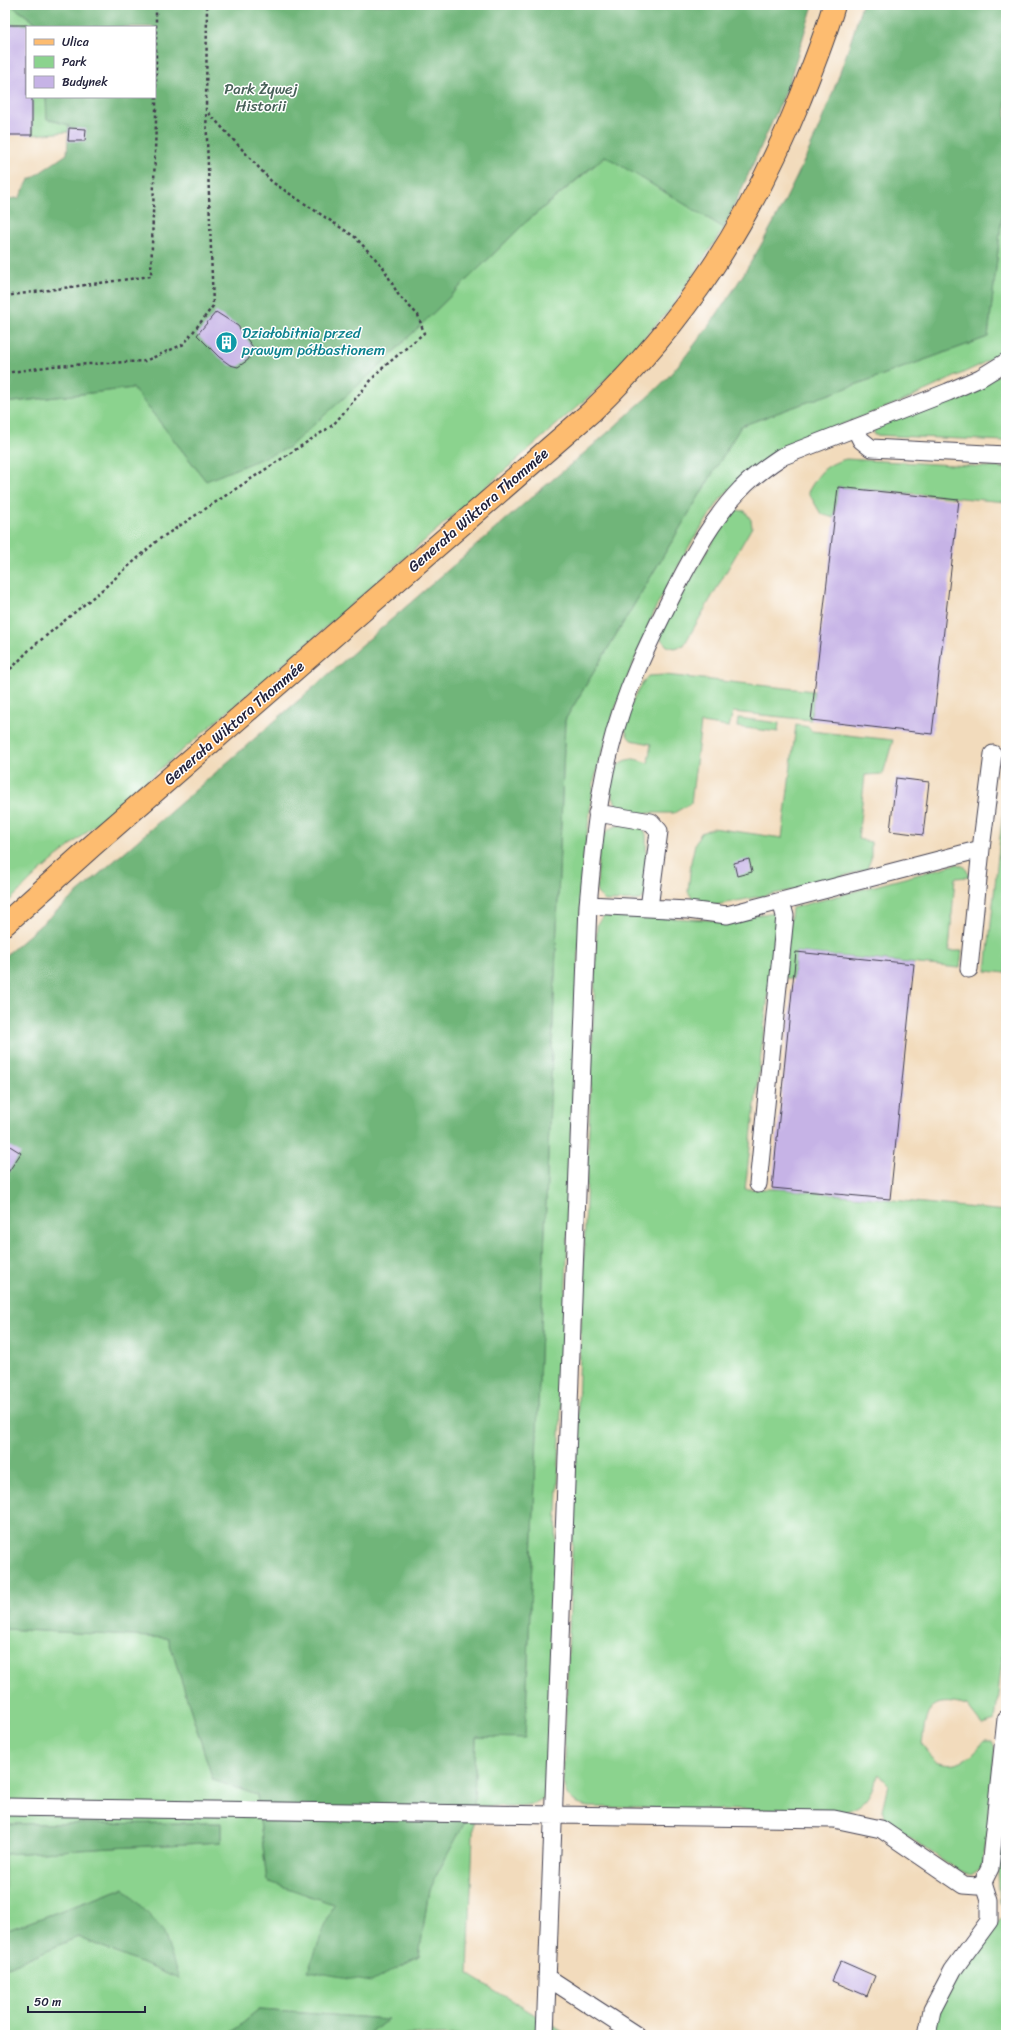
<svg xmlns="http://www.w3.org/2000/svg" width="1011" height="2040" font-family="Sriracha,sans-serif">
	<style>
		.green { fill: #8bd38e; stroke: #567a64 }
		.forest { fill: #70b579; stroke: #496c5a }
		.building { fill: #c6b3e6 }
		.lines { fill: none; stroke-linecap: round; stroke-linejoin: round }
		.minor-casing { stroke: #413e4e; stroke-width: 19 }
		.major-casing { stroke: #413e4e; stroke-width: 24 }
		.path { stroke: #413e4e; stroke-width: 2.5; stroke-dasharray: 3 3; stroke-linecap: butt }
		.minor { stroke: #fff; stroke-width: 17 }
		.major { stroke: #fdbc70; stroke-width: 22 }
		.labels { text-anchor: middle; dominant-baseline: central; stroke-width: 3; stroke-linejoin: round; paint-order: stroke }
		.park-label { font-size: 15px; fill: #476058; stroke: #fff }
		.culture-label { font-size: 15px; fill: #0d838f; stroke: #fff; text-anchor: start }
		.street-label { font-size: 15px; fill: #22223b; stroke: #fff }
	</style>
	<rect width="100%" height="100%" fill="#fff"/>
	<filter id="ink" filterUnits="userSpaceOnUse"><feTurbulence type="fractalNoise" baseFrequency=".025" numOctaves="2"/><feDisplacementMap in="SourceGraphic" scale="8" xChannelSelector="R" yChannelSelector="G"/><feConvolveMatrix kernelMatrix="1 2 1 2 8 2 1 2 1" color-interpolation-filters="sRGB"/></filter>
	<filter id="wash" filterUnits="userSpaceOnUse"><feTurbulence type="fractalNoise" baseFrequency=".012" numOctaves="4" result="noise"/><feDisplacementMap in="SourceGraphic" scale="16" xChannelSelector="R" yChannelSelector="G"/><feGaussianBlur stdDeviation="0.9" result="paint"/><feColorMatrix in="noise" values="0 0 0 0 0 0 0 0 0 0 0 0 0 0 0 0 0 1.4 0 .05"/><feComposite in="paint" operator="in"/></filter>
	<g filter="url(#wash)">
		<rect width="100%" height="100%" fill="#f2dbbc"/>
		<path class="green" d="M5 5H11L42 27H32L31 25H5Z
			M32 97H46L47 119 69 125 68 132 32 135Z
			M606 156 724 228 671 308 595 391 294 655 37 874 5 905V403L133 388 206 481 373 372 526 222Z
			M1006 181V348L980 365 903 401 804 439 742 476 720 500 691 543 656 607 615 709 594 781 582 871 546 1796 534 1804 520 1806H474L468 1974 568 2035H369L388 2019 259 2010 228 2035H5V1968L78 1937 179 1979 124 1888 5 1931V1854L221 1842V1823L5 1824V1629L168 1638 213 1780 257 1795 267 1881 333 1903 419 1957 429 1889 474 1805 476 1737H525L565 720 741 426 988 337Z
			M1006 372V441L874 435V427Z
			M846 459 1006 468V502L838 487 834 518 821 514 808 492C819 473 824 465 846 459Z
			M735 510 745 511 751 520 752 527 684 645 675 648 667 646 661 639 660 632 725 520Z
			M665 675 814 691 811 720 733 712 729 727 701 723 691 803 674 813H635L617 806C615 801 612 796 611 791 607 776 617 760 633 759 637 759 644 762 648 763L651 744 631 740C629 738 627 735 626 732 621 718 639 687 648 676Z
			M738 718 779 723 778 732 737 727Z
			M796 725 809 727 811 731 893 740 883 774 865 775 858 839 871 842V859L867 869 804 888 711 906 696 903 688 892 691 862 695 844 701 833 713 828 782 838Z
			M1006 780V973L986 971Z
			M639 823 646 834 647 894 641 900 605 901 597 893C598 878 596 842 606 832 613 824 629 824 639 823Z
			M957 864 965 867 970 877 955 878 949 951H962L960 968 796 952 793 979 783 977 792 908Z
			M778 911 745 1189H780L1006 1211V1625L995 1721 982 1725 967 1706C928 1695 926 1711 922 1744 926 1749 932 1758 937 1761 956 1769 972 1757 983 1742H992L995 1748 986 1851 980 1869 971 1875 958 1870 886 1822 882 1810 888 1784 879 1774C868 1796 869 1804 844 1812L589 1807C571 1804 566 1797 563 1781L597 925 605 915 730 921Z
			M1006 1795V1910L1000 1904 997 1859 1002 1843Z
			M1001 1918 1006 1922V2035H931L937 2007 978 1943Z"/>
		<path class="forest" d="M11 5H813L787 89 724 228 605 156 526 222 373 372 288 448 206 481 133 388 5 403V199L19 198 29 180 67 154 69 125 47 119 46 97H155V27H42Z
			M862 5H1006V181L988 337 741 426 565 720 525 1738 476 1737 474 1805 429 1889 419 1957 371 1982 308 1971 333 1904 267 1881 257 1795 213 1780 168 1638 5 1629V956L533 496C569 466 604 437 638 405 649 396 660 386 669 376 760 270 823 138 862 5Z
			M221 1823V1842L5 1854V1824Z
			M124 1888 163 1930 179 1979 78 1937 5 1968V1931Z
			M259 2010 388 2019 369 2035H228Z"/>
		<g id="blocks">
			<path class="building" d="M5 25H27V97H32V135H5Z
				M69 128 86 129 85 141H68Z
				M216 312 238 326 254 349 248 360 238 367 230 365 219 357 197 335Z
				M838 487 959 500 932 734 811 720Z
				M896 778 929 782 923 835 890 831Z
				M749 859 752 872 737 876 734 863Z
				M796 952 914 964 890 1199 772 1188Z
				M5 1143 21 1153 5 1177Z
				M841 1961 875 1976 867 1996 832 1981Z"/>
		</g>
	</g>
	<g filter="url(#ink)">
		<use href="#blocks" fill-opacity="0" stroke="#413e4e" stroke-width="1"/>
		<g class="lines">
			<defs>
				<path id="minor" d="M855 428 861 440 871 448 1006 455
					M597 813 651 822 659 831 649 908
					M588 905 688 910 727 915 981 849 993 754
					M969 969 981 849
					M758 1184 785 916 781 901
					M5 1807 834 1819 881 1829 963 1885 977 1886 983 1882 990 1868 1006 1719
					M547 1977 636 2035
					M545 2035 588 905C593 853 597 801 610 750 624 692 648 643 675 590 693 555 713 518 741 489 753 476 766 467 781 457L948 392 980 378 1006 362
					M927 2035 932 2010 953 1970 989 1921V1901L983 1882"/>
				<path id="major" d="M5 924 93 845 591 412C687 320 750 222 800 99 812 69 825 37 834 5"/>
			</defs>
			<use href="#minor" class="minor-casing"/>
			<use href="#major" class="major-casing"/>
			<path class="path" d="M5 296 151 276 156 121V5
				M5 373 53 366 145 361 184 344 213 306 206 111
				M5 672 13 667 30 649 103 589 158 540 333 425 379 371 424 333 418 315 399 296 383 267 355 237 272 182 206 110 207 5"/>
			<use href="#minor" class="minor"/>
			<use href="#major" class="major"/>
		</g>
	</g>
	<defs>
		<symbol id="building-disc" viewBox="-11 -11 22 22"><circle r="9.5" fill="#0f9aa8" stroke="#fff"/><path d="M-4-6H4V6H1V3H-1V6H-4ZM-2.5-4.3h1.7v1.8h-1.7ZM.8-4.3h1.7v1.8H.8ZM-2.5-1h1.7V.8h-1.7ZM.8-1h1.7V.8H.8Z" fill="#fff"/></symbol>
	</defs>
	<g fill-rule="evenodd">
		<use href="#building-disc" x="214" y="330" width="25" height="25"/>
	</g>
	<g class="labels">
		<g class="park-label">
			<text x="261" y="89">Park Żywej<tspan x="261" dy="17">Historii</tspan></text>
		</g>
		<g class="culture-label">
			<text x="242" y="333">Działobitnia przed<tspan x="242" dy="17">prawym półbastionem</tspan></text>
		</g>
		<g class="street-label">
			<text transform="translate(478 510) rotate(-41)">Generała Wiktora Thommée</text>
			<text transform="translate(234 723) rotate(-41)">Generała Wiktora Thommée</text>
		</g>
	</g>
	<rect width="1011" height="2040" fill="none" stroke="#fff" stroke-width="20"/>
	<rect x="26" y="26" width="130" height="72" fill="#ffffff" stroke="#a7a7b1"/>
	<rect x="34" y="39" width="20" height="6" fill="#fdbc70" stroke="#a7a7b1"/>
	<text x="62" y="46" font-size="12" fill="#22223b">Ulica</text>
	<rect x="34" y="56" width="20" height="12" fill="#8bd38e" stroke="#a7a7b1"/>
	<text x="62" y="66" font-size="12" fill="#22223b">Park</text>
	<rect x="34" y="76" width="20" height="12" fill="#c6b3e6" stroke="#a7a7b1"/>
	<text x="62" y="86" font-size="12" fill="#22223b">Budynek</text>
	<path d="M28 2006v6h117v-6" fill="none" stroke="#22223b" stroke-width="2"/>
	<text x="34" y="2006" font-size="12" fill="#22223b" stroke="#ffffff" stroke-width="3" paint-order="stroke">50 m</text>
</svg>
